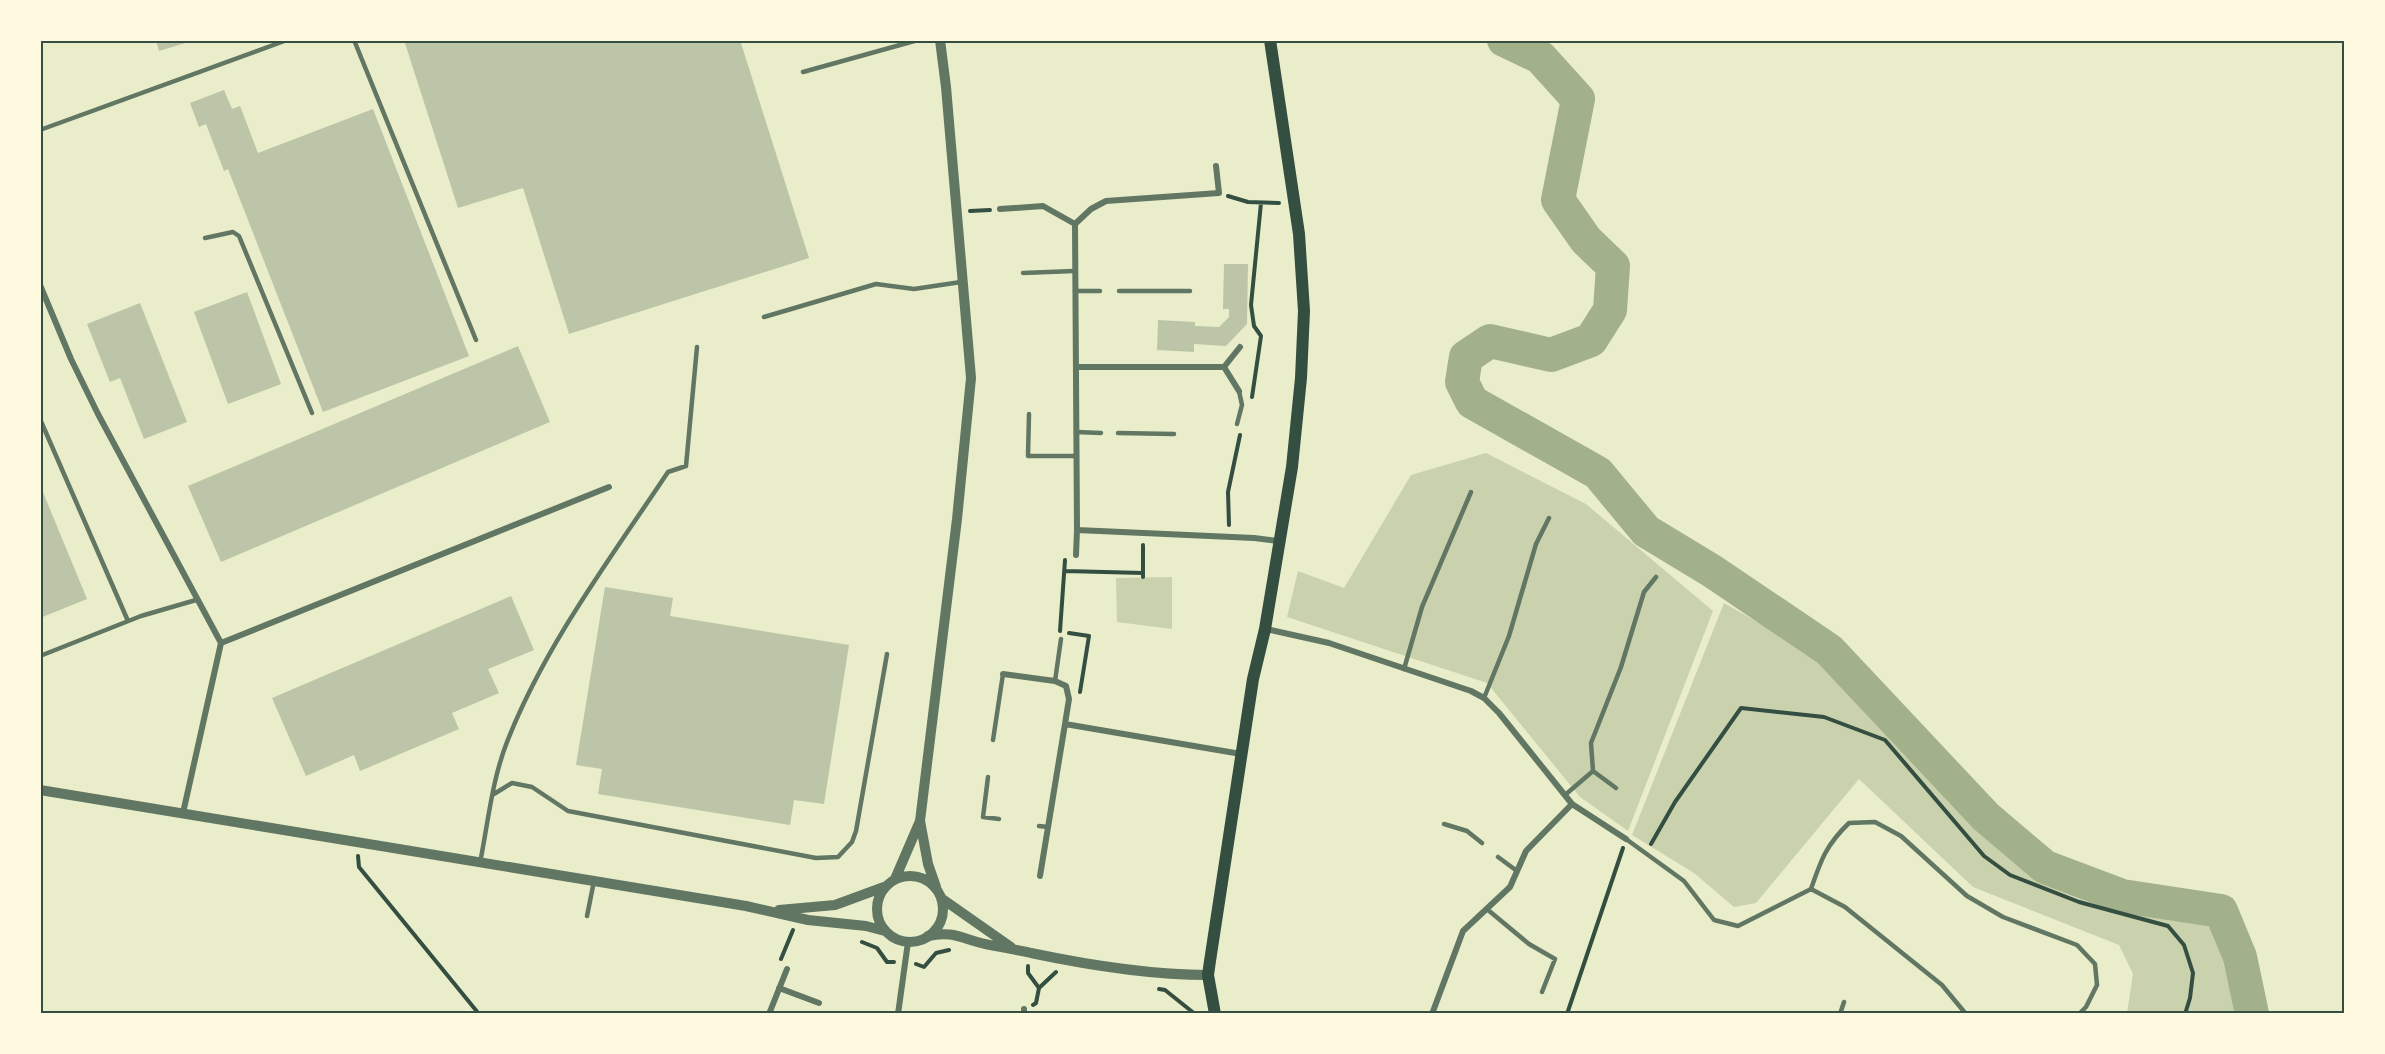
<svg xmlns="http://www.w3.org/2000/svg" width="2385" height="1054" font-family="'DejaVu Sans',sans-serif">
	<style>
		.green { fill: #cad2ad }
		.lines { fill: none; stroke-linecap: round; stroke-linejoin: round }
		.river { stroke: #a3b18a; stroke-width: 34 }
		.building { fill: #bcc5a7 }
		.path { stroke: #344e41; stroke-width: 4 }
		.service { stroke: #617663; stroke-width: 4.5 }
		.minor { stroke: #617663; stroke-width: 6 }
		.tertiary { stroke: #617663; stroke-width: 10 }
		.secondary { stroke: #344e41; stroke-width: 12 }
		.neatline { fill: none; stroke: #344e41; stroke-width: 2 }
	</style>
	<rect width="100%" height="100%" fill="#e9edc9"/>
	<path class="green" d="M1486 453 1586 504 1713 611 1628 831 1580 797 1487 683 1287 617 1298 571 1344 588 1411 475Z
		M1172 577V629L1117 622 1116 578Z
		M1724 603 1815 655 1887 734 2030 870 2115 903 2197 918 2217 932 2239 1013H2127L2133 974 2119 945 1973 887 1859 779 1756 903 1734 907 1694 873 1632 835Z"/>
	<g class="lines">
		<path class="river" d="M1504 40 1540 57 1578 99 1558 200 1586 240 1613 266 1610 310 1591 340 1551 355 1490 341 1466 357 1462 382 1472 402 1598 473 1646 531 1712 571 1829 650 1986 817 2045 867 2122 896 2221 911 2240 957 2252 1014"/>
	</g>
	<path class="building" d="M156 40H191L192 41 159 51Z
		M404 40H740L809 258 569 334 523 188 458 208Z
		M224 90 232 109 240 106 258 153 373 109 469 356 323 412 228 169 224 171 206 124 199 127 190 103Z
		M1224 264H1248L1247 324 1226 346 1194 344V352L1157 350 1158 320 1195 322V326L1219 327 1229 317V309H1223Z
		M247 292 281 384 228 404 194 312Z
		M140 303 187 422 144 439 120 378 110 382 87 324Z
		M518 346 550 422 221 562 188 486Z
		M40 485 87 599 40 618Z
		M605 587 673 598 670 616 849 645 824 804 794 800 790 825 598 794 602 769 576 765Z
		M511 596 534 650 488 669 499 693 452 713 459 729 360 771 354 755 306 776 272 698Z"/>
	<g class="lines">
		<path class="path" d="M1228 196 1248 202 1279 203
			M970 211 990 210
			M1252 397 1261 336 1254 326 1251 305 1261 203
			M1229 525 1228 492 1240 435
			M1143 545V577
			M1065 571 1143 573
			M1060 631 1065 560
			M1069 633 1089 636 1080 692
			M1651 844 1675 802 1741 708 1824 717 1885 740 1984 856 2010 875 2079 902 2168 926 2184 945 2193 973 2190 998 2185 1014
			M358 856 359 867 479 1014
			M862 942 877 948 887 962H894
			M781 959 793 930
			M916 964 924 967 936 953 949 950
			M1028 966V973L1039 988 1036 1003 1033 1005
			M1039 988 1056 972
			M1159 989 1165 990 1195 1014
			M1567 1014 1623 848"/>
		<path class="service" d="M354 40 476 340
			M803 72 918 40
			M40 130 287 40
			M205 238 233 232 239 236 312 413
			M1023 273 1074 271
			M1075 291H1100
			M1119 291H1190
			M764 317 876 284 914 289 961 282
			M1029 414 1028 456H1076
			M40 419 128 621
			M1237 424 1242 405 1239 391
			M1076 432 1101 433
			M1118 433 1174 434
			M40 656 141 616 196 600
			M1404 669 1422 607 1471 492
			M1055 681 1061 639
			M1484 698 1509 636 1536 544 1549 518
			M993 740 1003 674
			M988 777 983 817 999 819
			M1616 788 1593 771 1591 743 1621 667 1644 592 1656 577
			M494 794 512 783 532 787 568 811 816 858 838 857 852 842 856 831 887 654
			M1565 795 1593 771
			M1444 824 1467 831 1482 843
			M1039 826 1048 827
			M1626 839 1684 881 1714 920 1738 926 1811 889C1821 860 1826 845 1849 823L1875 822 1901 836 1967 896 2003 917 2077 945 2095 964 2097 985 2086 1007 2079 1014
			M1498 857 1517 871
			M480 863C488 823 492 780 507 742 545 645 610 559 668 472L686 466 697 347
			M1811 889 1845 907 1942 985 1966 1014
			M1488 910 1529 944 1555 959 1542 992
			M587 916 594 881
			M1840 1014 1844 1002"/>
		<path class="minor" d="M1216 166 1219 193 1106 201 1091 209 1075 224 1077 530 1254 538 1279 541
			M1000 209 1043 206 1075 224
			M40 285 71 359 98 414 221 643 183 813
			M1076 367H1224L1239 391
			M1224 367 1240 347
			M1076 555 1077 530
			M1266 629 1329 643 1471 691 1484 698 1499 713 1572 804 1626 839
			M221 643 609 487
			M1003 674 1055 681 1066 686 1069 699 1065 724
			M1040 876 1065 724 1241 754
			M779 988 819 1003
			M769 1014 787 969
			M898 1014 908 942
			M1024 1014V1009
			M1432 1014 1463 931 1510 887 1526 851 1572 804"/>
		<path class="tertiary" d="M40 790 746 906 808 920 866 926 885 931
			M920 821 928 864 936 887
			M877 909a33 33 0 1 1 66 0a33 33 0 1 1-66 0Z
			M895 879 920 821 957 519 971 378 946 87 940 40
			M941 898 1011 947
			M779 910 835 905 884 887
			M928 936C951 931 959 937 981 943 997 947 1014 949 1031 953 1088 965 1149 975 1208 975"/>
		<path class="secondary" d="M1215 1014 1208 975 1210 961 1253 679 1265 629 1292 467 1301 378 1304 311 1299 234 1270 40"/>
	</g>
	<rect width="2385" height="1054" fill="none" stroke="#fefae0" stroke-width="84"/>
	<rect x="42" y="42" width="2301" height="970" class="neatline"/>
</svg>
